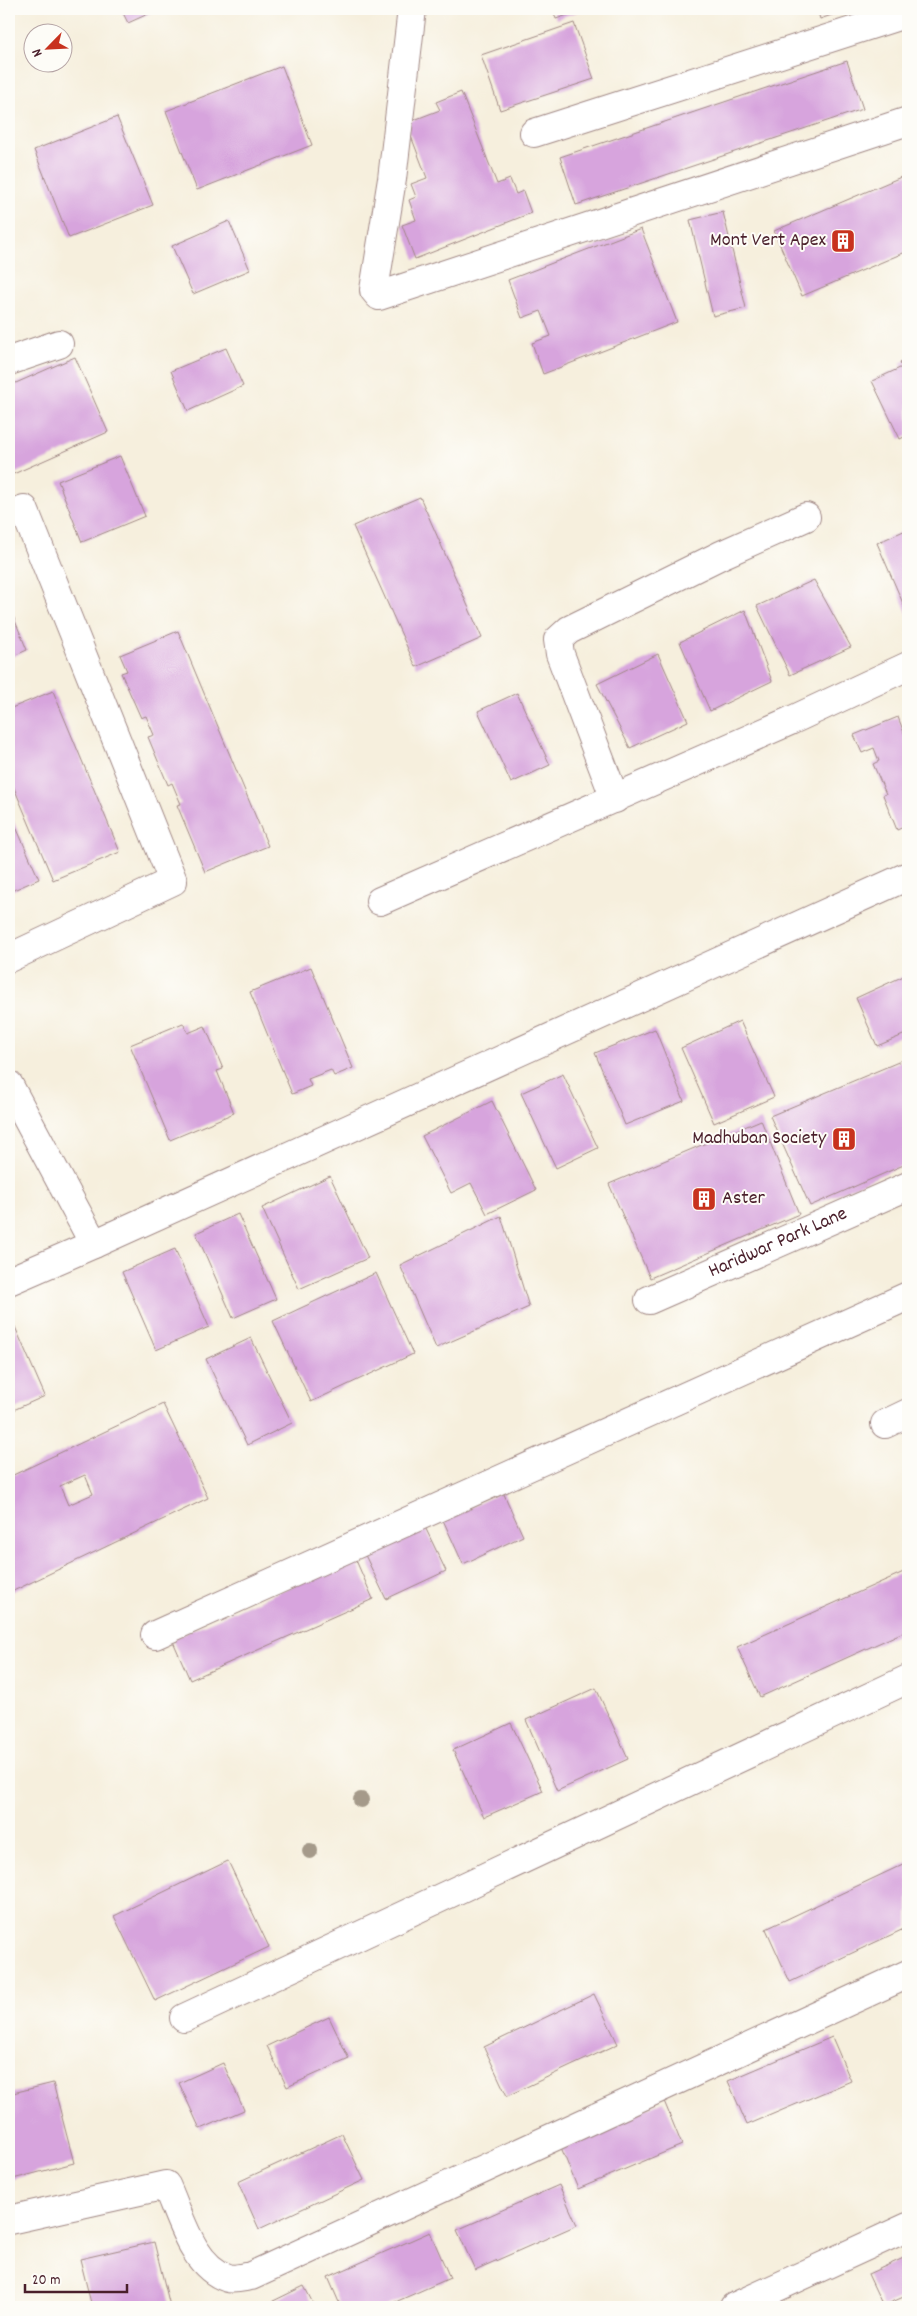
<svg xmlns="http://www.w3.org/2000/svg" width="917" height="2316" font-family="Dekko,sans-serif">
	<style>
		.building { fill: #d7a4dd; fill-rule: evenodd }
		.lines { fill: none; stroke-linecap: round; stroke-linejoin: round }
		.minor-casing { stroke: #a08784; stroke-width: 30 }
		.minor { stroke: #fff; stroke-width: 28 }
		.tree { fill: #a59a8a }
		.labels { text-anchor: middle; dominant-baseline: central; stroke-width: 4; stroke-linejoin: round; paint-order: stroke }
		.poi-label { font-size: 20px; fill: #4a1f2b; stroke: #fdfcf7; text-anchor: end }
		.street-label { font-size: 20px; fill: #4a1f2b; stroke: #fdfcf7 }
	</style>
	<rect width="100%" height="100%" fill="#fdfcf7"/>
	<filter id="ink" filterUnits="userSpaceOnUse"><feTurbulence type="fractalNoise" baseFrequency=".02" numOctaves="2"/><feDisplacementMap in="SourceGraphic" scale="10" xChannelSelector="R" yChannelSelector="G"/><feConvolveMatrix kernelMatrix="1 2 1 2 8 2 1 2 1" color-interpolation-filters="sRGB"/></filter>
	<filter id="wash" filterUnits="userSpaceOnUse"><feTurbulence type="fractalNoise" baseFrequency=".0096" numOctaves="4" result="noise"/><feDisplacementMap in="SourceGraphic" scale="20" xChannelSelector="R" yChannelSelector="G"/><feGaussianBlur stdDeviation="1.12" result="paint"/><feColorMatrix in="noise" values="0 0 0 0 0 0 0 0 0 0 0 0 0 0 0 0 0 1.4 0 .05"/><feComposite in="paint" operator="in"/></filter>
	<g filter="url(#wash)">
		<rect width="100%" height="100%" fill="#f6efdd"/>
		<g id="blocks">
			<path class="building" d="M121 9H159L128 23Z
				M553 9H585L556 19Z
				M817 9H849L820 19Z
				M574 23 594 79 500 110 481 55Z
				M847 61 863 109 576 205 560 157Z
				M282 66 312 145 197 190 166 111Z
				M461 92 497 184 510 179 516 194 523 191 531 213 415 259 402 225 416 220 409 200 416 197 411 184 427 178 406 123 440 110 436 102Z
				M117 117 153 205 69 238 34 150Z
				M908 174V251L802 296 774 231Z
				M723 212 746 308 713 316 690 220Z
				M229 221 250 270 193 294 172 246Z
				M641 229 677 322 543 374 532 343 551 336 541 311 522 318 508 280Z
				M226 348 243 386 188 411 171 371Z
				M75 357 108 432 9 476V386Z
				M908 359V435L900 439 872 381 902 367 900 363Z
				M120 456 145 516 82 542 58 481Z
				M420 497 482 638 416 667 353 526Z
				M908 529V615L877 543Z
				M814 580 851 647 790 675 757 606Z
				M9 606 27 650 9 658Z
				M745 610 772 681 710 711 680 642Z
				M178 631 268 846 205 872 177 805 181 804 172 783 168 785 148 737 154 735 146 716 141 718 121 673 127 671 120 655Z
				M658 654 688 721 630 748 597 684Z
				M53 691 120 852 53 880 9 776V709Z
				M517 693 550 765 511 783 478 711Z
				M898 717 908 743V825L897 830 883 795 886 794 873 764 879 761 874 748 862 753 854 735Z
				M9 811 39 879 9 892Z
				M311 967 353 1068 334 1076 331 1070 308 1079 311 1086 292 1094 250 992Z
				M908 974V1033L877 1046 856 998Z
				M740 1021 774 1097 714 1123 681 1048Z
				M183 1023 188 1033 205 1026 223 1069 217 1071 234 1113 170 1140 130 1045Z
				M655 1029 684 1101 625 1125 595 1053Z
				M908 1058V1163L810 1206 770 1116Z
				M563 1074 598 1148 556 1168 521 1093Z
				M492 1101 536 1190 487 1214 471 1183 451 1193 422 1136Z
				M761 1120 799 1214 650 1278 609 1184Z
				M330 1176 368 1258 299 1289 262 1208Z
				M238 1214 276 1299 233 1318 196 1233Z
				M501 1216 529 1307 436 1348 400 1265Z
				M175 1249 209 1327 156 1350 122 1272Z
				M376 1273 413 1354 311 1402 273 1321Z
				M9 1313 45 1396 9 1412Z
				M251 1338 292 1423 247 1445 206 1359Z
				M163 1404 208 1498 9 1593V1477ZM85 1475 93 1494 68 1505 60 1486Z
				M503 1492 523 1536 463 1564 443 1520Z
				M425 1527 446 1571 386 1599 365 1555Z
				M355 1558 373 1599 190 1680 172 1639Z
				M908 1570V1630L760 1697 737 1647Z
				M596 1688 628 1759 557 1791 526 1720Z
				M511 1723 543 1791 484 1817 453 1750Z
				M228 1861 269 1947 155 2001 114 1916Z
				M908 1862V1927L790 1982 766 1929Z
				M594 1994 618 2044 507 2096 484 2047Z
				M329 2017 349 2059 287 2087 267 2046Z
				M832 2037 851 2081 747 2125 728 2081Z
				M223 2063 244 2110 200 2129 179 2083Z
				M53 2083 74 2163 9 2180V2094Z
				M664 2101 682 2145 578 2189 560 2145Z
				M342 2134 364 2180 259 2229 238 2182Z
				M559 2185 577 2225 475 2270 457 2230Z
				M430 2232 450 2278 384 2307H341L328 2277Z
				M154 2242 170 2306 92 2307 80 2259Z
				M908 2256V2295L883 2306 868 2274Z
				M304 2286 315 2307H261Z"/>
		</g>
	</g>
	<g filter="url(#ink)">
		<use href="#blocks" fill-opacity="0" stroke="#a08784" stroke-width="1"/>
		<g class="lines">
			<defs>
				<g id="minor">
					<path d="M412 9 392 179 374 290 379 296 908 121"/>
					<path d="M534 133 908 13"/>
					<path d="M9 361 59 344"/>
					<path d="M9 515 24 509 173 881 9 958"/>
					<path d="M615 799 560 654 558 640 569 630 721 555 806 517"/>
					<path d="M380 901 790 721 908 666"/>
					<path d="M9 1085 94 1244"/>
					<path d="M9 1281 94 1244 908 876"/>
					<path id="s1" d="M649 1300 908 1186"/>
					<path d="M885 1424 908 1413"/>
					<path d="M155 1635 908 1296"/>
					<path d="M184 2018 908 1679"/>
					<path d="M9 2220 166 2185C180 2215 192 2267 228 2278 234 2280 244 2277 251 2276L908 1974"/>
					<path d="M734 2307 908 2227"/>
				</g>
			</defs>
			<use href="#minor" class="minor-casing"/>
			<use href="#minor" class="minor"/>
		</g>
		<g class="tree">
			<circle cx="361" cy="1800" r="8"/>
			<circle cx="310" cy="1851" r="8"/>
		</g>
	</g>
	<defs>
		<symbol id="building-square" viewBox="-11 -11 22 22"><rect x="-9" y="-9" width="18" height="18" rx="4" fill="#c8321e" stroke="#fdfcf7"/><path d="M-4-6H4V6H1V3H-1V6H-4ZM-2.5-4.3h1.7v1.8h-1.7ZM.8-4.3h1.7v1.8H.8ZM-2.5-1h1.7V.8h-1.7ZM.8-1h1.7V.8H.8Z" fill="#fff"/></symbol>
	</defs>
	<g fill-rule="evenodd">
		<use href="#building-square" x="829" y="227" width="28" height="28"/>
		<use href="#building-square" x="830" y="1125" width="28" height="28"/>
		<use href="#building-square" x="690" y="1185" width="28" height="28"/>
	</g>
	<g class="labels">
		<g class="poi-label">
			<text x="826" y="241">Mont Vert Apex</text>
			<text x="826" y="1139">Madhuban Society</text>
			<text x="722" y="1199" text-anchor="start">Aster</text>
		</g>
		<g class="street-label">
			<text stroke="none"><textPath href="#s1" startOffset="141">Haridwar Park Lane</textPath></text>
		</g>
	</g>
	<rect width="917" height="2316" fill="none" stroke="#fdfcf7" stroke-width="30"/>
	<g transform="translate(48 48) rotate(246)"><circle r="24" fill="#fdfcf7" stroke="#b5a4a5"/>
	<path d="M0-4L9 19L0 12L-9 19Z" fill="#c8321e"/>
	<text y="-8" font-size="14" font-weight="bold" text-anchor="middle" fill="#4a1f2b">N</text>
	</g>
	<path d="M25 2284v8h102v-8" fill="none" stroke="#4a1f2b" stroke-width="2.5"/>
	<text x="32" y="2284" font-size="15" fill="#4a1f2b" stroke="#fdfcf7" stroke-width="4" paint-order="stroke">20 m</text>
</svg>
